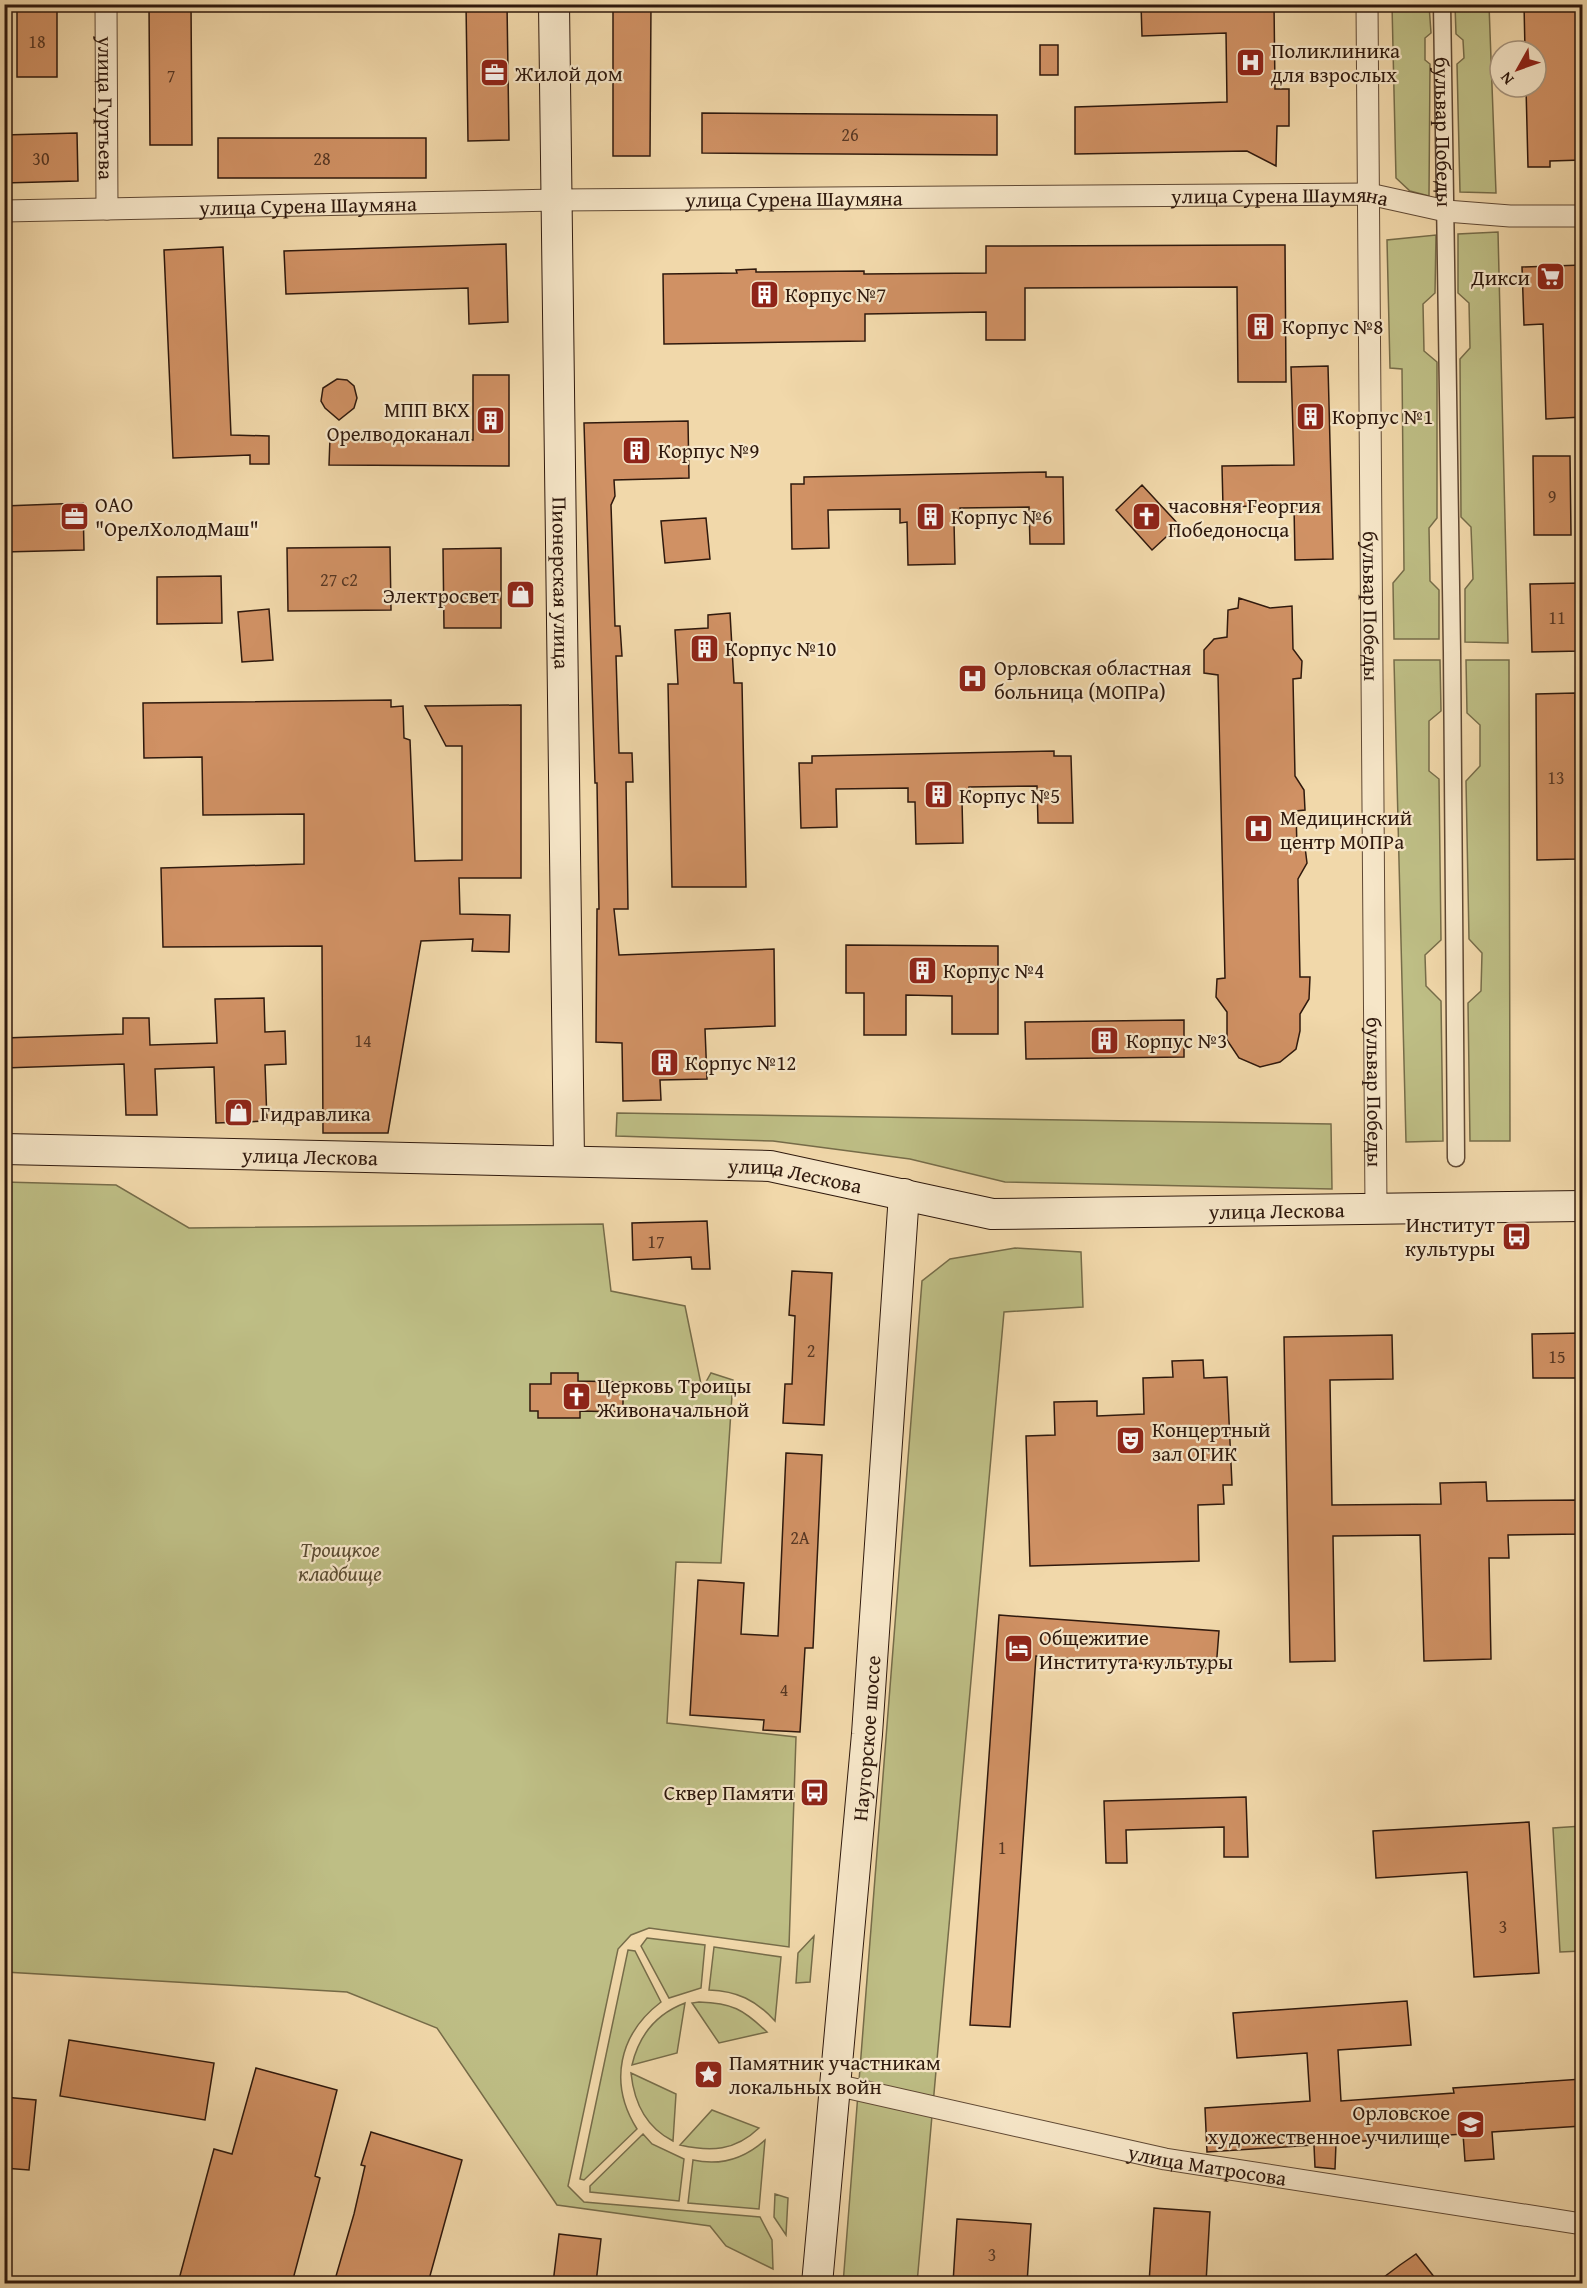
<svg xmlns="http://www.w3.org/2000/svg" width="1587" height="2288" font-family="'Gentium Book Plus',serif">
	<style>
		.green { fill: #bebe85; stroke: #766c49; stroke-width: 1.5 }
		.building { fill: #d09164; stroke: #2f190d; stroke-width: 1.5 }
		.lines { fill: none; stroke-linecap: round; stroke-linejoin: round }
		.pedestrian-casing { stroke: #604934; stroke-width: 19 }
		.minor-casing { stroke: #604934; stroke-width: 23 }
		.secondary-casing { stroke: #2f190d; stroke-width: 32 }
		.pedestrian { stroke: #f6e6c8; stroke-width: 16 }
		.minor { stroke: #f6e6c8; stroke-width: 21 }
		.secondary { stroke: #f6e6c8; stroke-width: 30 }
		.labels { text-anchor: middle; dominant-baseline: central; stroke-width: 4.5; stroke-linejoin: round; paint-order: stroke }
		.number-label { font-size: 18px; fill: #573723 }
		.poi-label { font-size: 21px; fill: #2f190d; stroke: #f6e6c8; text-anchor: start }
		.street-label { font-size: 21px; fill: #2f190d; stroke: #f6e6c8 }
		.park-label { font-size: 21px; font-style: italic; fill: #5a4b31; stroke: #f6e6c8 }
	</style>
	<rect width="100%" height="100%" fill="#f1d8aa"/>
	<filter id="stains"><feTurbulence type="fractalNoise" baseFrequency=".00333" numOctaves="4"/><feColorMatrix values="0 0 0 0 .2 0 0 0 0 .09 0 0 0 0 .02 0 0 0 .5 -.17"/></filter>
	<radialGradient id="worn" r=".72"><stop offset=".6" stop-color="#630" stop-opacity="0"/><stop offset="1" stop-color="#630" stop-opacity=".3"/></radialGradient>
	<path class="green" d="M1392 5H1429L1431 33 1425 38V60L1430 64 1429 196 1410 191 1396 178Z
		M1455 5H1489L1496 193 1460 192 1457 64 1464 58 1463 40 1456 34Z
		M1498 232 1508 643 1465 642V589L1473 579 1471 527 1461 517 1460 359 1470 348 1469 303 1458 293V234Z
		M1436 235 1435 293 1423 304 1424 351 1437 362V518L1429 528 1430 581 1439 590V639H1394L1393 583 1404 570 1402 369 1390 368 1387 240Z
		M1394 660H1440L1441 711 1429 721V771L1439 779 1441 940 1425 955 1426 986 1441 1001 1443 1141 1406 1142Z
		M1466 660H1509L1510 1141H1470L1468 1003 1481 991 1482 953 1469 939 1466 781 1480 766V725L1467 713Z
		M617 1113 1331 1124 1332 1189 1005 1182 910 1159 773 1141 616 1136Z
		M4 1182 116 1185 189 1228 603 1224 611 1291 685 1306 702 1389 711 1373 733 1380 721 1563 676 1562 667 1723 796 1737 789 1947 649 1928 631 1935 618 1949 568 2186 584 2202 760 2217 772 2240 773 2269 726 2246 710 2226 557 2205 437 2028 347 1992 5 1972Z
		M1015 1248 1081 1252 1083 1307 1004 1312 917 2283 843 2284 922 1281 950 1259Z
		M1582 1826V1951L1560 1952 1553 1828Z
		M814 1936 810 1982 796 1983 798 1953Z
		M647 1938 705 1945 701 1988 669 1998 641 1946Z
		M714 1947 781 1957 775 2021C756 2000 737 1991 709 1990Z
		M628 1950 635 1951 661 2002C619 2034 608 2083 637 2129L584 2180 580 2179Z
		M699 2002C732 2003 743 2009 767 2032L719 2043 692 2003Z
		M685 2003 677 2053 632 2065C639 2035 656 2014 685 2003Z
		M631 2073 676 2094 673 2141C645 2127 634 2102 631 2073Z
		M712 2110 759 2128C735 2151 711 2152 680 2145Z
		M643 2134 652 2144 684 2159 679 2201 590 2192V2186Z
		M765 2140 759 2209 688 2203 693 2160C720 2166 745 2158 765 2140Z
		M775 2194 788 2198 786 2235 774 2217Z"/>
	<path class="building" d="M17 4H57V77H17Z
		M149 4H191L192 145H150Z
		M466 4H507L509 140 468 141Z
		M613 4H651L650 156H613Z
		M1141 4H1274L1275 89H1289V126H1277L1276 166 1247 151 1075 154V107L1227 102 1226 33 1142 36Z
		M1524 4H1582V160L1550 161V167H1528L1526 87H1536V51H1525Z
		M1040 45H1058V75H1040Z
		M702 113 997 115V155L702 153Z
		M77 133 78 181 4 183V135Z
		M218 138H426V178H218Z
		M506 244 508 322 469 324 468 288 286 294 284 251Z
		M1285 245 1286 382H1238L1237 287 1025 288V340H986V312L865 314V341L664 344 663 274 737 273 736 270 756 269V272L864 271V274L986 273V246Z
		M223 247 231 435 269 436V464H250V455L173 458 164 250Z
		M1582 265V417L1546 419 1543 324 1524 325 1522 267Z
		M1328 366 1333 559 1295 560 1294 505 1223 507 1222 466 1294 465 1291 367Z
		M473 375H509V466L329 465 330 438 473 440Z
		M337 379 347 380 354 386 357 398 354 408 339 420 325 408 321 401 323 388Z
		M688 421 689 478 614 480 615 496 611 505 615 626H620L622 656H616L619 753H632L633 782H626L628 909H614L619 955 774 949 775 1026 705 1029 707 1079 660 1080 661 1100 623 1101 622 1043 596 1042 597 909H599L597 783H595L584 423Z
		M1533 456H1570L1571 535H1534Z
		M1046 472V477H1063L1064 544H1030L1029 507 960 508 961 522H954L955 564 908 565 907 522 900 523V509L828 510 829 548 792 549 791 484H804V477Z
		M1142 485 1179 525 1152 550 1116 510Z
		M83 503 84 550 4 552V506Z
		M706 518 710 559 665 563 661 521Z
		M390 547 391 610 288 611 287 548Z
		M501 548V628H444L443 549Z
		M221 576 222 623 157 624V577Z
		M1582 583V651L1532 652 1530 584Z
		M1239 598 1270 608 1292 606 1293 649 1302 661 1301 678 1293 679 1295 776 1304 790 1305 810 1296 811 1297 848 1305 847 1307 863 1298 879 1300 977H1310L1309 999 1300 1014V1031L1296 1049 1280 1062 1260 1067 1239 1058 1227 1040V1012L1216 997 1217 979 1225 978 1218 675 1204 673V650L1214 639 1227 637 1228 610 1238 608Z
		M269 609 273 660 242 662 238 612Z
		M730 613 734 683H742L746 887H672L668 684H678L675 630 708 628V615Z
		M1575 693 1576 859 1537 860 1536 694Z
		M391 700V707L403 706 404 738 410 740 415 861 462 860V746H446L425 706 521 705V878H459L460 914 510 915 509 952 472 951 473 939 421 941 388 1133H323L322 946 163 947 161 868 304 864V814L203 815 202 757 144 758 143 703Z
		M1054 751V756H1071L1073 823H1038L1037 786 969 787V801H962L963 843 916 844 915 802H908V788L836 789 837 827 801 828 799 763H812V756Z
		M846 945 998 946V1034H952V996L906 995V1035H864V993H846Z
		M264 998 265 1032 285 1031 286 1064 265 1065 267 1121 216 1123 214 1067 155 1069 157 1115H126L124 1064 4 1068V1038L123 1034V1018H149L150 1045 217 1043 215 999Z
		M1184 1020V1057L1026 1059 1025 1022Z
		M707 1221 710 1269H692L691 1257 633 1260 632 1223Z
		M792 1271 832 1273 824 1425 783 1423 785 1384H792L795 1316 789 1315Z
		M1582 1333V1378H1533L1532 1334Z
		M1392 1335 1393 1379 1330 1380 1332 1505 1441 1504 1440 1483 1486 1482 1487 1501 1582 1500V1534L1508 1535 1509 1558H1489L1491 1659 1424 1661 1420 1535 1333 1536 1335 1661 1290 1662 1284 1337Z
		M1203 1360 1204 1378 1227 1377 1232 1485H1223L1224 1504 1198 1505 1199 1561 1030 1566 1026 1436 1055 1435 1054 1402 1097 1401V1416L1144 1414 1143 1378 1173 1377 1172 1361Z
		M551 1373H578V1381L623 1382V1412L580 1411V1418H538V1411H530V1384H551Z
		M786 1453 822 1455 813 1648H805L800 1732 763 1730 764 1720 690 1715 698 1580 744 1583 741 1634 778 1636Z
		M999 1615 1219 1631 1216 1669 1036 1656 1010 2027 970 2025Z
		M1246 1797 1248 1857H1224V1827L1126 1830 1127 1863H1106L1104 1801Z
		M1529 1822 1539 1973 1474 1977 1467 1872 1376 1878 1373 1831Z
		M1407 2001 1411 2045 1338 2050 1341 2101 1454 2093 1453 2088 1582 2079V2126L1492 2132 1494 2159 1465 2161 1463 2134 1336 2143 1335 2169 1315 2167 1314 2145 1207 2152 1205 2108 1310 2101 1307 2053 1237 2058 1233 2013Z
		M69 2040 214 2063 205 2120 60 2096Z
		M256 2068 337 2090 315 2176 320 2178 292 2283H178L214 2149 232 2154Z
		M4 2097 36 2100 29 2170 4 2168Z
		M371 2132 462 2160 428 2283H334L354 2214 365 2166 361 2165Z
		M1154 2208 1210 2212 1206 2283H1149Z
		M957 2219 1031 2224 1027 2283H953Z
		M559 2234 601 2239 596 2283H553Z
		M1416 2254 1439 2283H1376L1400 2265Z"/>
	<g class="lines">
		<defs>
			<g id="pedestrian">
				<path id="s1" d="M1442 4 1452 651 1456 1158"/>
			</g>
			<g id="minor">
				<path id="s2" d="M106 4 107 209"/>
				<path id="s3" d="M1367 4 1376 1208"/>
				<path id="s4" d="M4 211 557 200 1369 194 1446 211 1510 216H1582"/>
				<path id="s5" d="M836 2085 1165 2159 1582 2224"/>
			</g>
			<g id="secondary">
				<path id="s6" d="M554 4 569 1160"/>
				<path id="s7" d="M4 1149 770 1166 992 1214 1582 1206"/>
				<path id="s8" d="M817 2284 867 1734 904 1194"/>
			</g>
		</defs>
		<use href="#pedestrian" class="pedestrian-casing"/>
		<use href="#minor" class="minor-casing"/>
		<use href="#secondary" class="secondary-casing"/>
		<use href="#pedestrian" class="pedestrian"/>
		<use href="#minor" class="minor"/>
		<use href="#secondary" class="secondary"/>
	</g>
	<defs>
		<symbol id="hospital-square" viewBox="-11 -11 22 22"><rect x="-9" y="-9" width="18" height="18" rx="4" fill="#8f2418" stroke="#f6e6c8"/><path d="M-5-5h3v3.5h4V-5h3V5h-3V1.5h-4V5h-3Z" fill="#fff"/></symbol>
		<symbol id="office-square" viewBox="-11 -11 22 22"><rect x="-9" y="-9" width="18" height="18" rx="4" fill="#8f2418" stroke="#f6e6c8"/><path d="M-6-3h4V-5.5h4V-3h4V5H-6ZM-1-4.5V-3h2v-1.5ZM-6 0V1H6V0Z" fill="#fff"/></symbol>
		<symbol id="supermarket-square" viewBox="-11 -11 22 22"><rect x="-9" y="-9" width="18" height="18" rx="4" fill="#8f2418" stroke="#f6e6c8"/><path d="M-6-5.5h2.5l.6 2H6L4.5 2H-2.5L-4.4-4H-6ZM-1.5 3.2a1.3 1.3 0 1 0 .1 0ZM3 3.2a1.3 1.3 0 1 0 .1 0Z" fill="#fff"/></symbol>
		<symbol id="building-square" viewBox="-11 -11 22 22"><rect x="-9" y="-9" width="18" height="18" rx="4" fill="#8f2418" stroke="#f6e6c8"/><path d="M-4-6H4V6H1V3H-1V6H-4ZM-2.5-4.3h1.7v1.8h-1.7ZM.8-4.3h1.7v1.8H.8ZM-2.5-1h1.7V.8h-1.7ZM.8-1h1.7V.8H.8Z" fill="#fff"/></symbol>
		<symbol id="church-square" viewBox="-11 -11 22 22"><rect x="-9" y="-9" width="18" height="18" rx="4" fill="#8f2418" stroke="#f6e6c8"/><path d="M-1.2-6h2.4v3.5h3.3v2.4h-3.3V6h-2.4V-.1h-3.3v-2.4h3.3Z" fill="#fff"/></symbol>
		<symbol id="shop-square" viewBox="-11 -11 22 22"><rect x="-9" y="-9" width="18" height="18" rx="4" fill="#8f2418" stroke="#f6e6c8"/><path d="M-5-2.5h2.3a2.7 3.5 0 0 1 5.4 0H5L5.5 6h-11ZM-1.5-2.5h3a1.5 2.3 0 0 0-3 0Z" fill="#fff"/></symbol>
		<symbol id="bus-square" viewBox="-11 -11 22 22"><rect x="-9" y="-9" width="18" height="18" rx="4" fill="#8f2418" stroke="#f6e6c8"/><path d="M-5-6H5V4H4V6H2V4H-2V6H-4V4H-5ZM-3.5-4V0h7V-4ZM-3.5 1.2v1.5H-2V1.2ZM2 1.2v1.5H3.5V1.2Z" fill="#fff"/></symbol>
		<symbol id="theatre-square" viewBox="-11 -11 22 22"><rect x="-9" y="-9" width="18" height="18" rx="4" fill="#8f2418" stroke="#f6e6c8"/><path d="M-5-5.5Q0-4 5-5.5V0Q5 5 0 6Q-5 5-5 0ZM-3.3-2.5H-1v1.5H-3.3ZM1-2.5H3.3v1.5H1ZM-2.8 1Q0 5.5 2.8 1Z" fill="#fff"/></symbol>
		<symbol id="hotel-square" viewBox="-11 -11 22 22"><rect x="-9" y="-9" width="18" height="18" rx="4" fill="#8f2418" stroke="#f6e6c8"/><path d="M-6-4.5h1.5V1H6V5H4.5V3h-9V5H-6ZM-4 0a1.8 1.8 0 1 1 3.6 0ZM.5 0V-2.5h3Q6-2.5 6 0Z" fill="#fff"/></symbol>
		<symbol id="sight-square" viewBox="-11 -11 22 22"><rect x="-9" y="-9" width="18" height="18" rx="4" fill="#8f2418" stroke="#f6e6c8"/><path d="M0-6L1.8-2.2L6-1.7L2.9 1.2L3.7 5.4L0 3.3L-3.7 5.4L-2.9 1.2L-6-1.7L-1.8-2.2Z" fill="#fff"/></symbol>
		<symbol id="university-square" viewBox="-11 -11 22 22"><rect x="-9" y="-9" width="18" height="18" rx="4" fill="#8f2418" stroke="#f6e6c8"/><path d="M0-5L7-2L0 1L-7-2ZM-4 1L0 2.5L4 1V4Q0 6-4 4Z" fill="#fff"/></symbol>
	</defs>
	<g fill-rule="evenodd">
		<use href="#hospital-square" x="1234" y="46" width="33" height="33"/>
		<use href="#office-square" x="478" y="56" width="33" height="33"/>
		<use href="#supermarket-square" x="1534" y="260" width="33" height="33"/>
		<use href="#building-square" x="748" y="278" width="33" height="33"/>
		<use href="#building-square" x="1244" y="310" width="33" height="33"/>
		<use href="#building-square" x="1294" y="400" width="33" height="33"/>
		<use href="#building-square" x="474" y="404" width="33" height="33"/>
		<use href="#building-square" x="620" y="434" width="33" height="33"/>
		<use href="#office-square" x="58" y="500" width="33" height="33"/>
		<use href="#building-square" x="914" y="500" width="33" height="33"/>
		<use href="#church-square" x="1130" y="500" width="33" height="33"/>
		<use href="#shop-square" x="504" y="578" width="33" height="33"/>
		<use href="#building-square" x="688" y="632" width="33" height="33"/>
		<use href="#hospital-square" x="956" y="662" width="33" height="33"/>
		<use href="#building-square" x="922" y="778" width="33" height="33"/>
		<use href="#hospital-square" x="1242" y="812" width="33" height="33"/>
		<use href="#building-square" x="906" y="954" width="33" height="33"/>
		<use href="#building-square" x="1088" y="1024" width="33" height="33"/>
		<use href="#building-square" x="648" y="1046" width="33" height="33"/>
		<use href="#shop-square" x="222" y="1096" width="33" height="33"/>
		<use href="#bus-square" x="1500" y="1220" width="33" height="33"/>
		<use href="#church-square" x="560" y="1380" width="33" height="33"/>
		<use href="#theatre-square" x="1114" y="1424" width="33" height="33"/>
		<use href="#hotel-square" x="1002" y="1632" width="33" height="33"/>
		<use href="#bus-square" x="798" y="1776" width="33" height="33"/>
		<use href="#sight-square" x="692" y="2058" width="33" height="33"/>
		<use href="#university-square" x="1454" y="2108" width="33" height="33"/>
	</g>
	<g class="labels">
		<g class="number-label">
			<text x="37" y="41">18</text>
			<text x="171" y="75">7</text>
			<text x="850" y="134">26</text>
			<text x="41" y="158">30</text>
			<text x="322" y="158">28</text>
			<text x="1552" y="496">9</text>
			<text x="339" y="579">27 с2</text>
			<text x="1557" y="617">11</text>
			<text x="1556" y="777">13</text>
			<text x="363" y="1040">14</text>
			<text x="656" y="1241">17</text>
			<text x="811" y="1350">2</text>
			<text x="1557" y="1356">15</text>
			<text x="800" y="1537">2А</text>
			<text x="784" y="1689">4</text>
			<text x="1002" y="1847">1</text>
			<text x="1503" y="1926">3</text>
			<text x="992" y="2254">3</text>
		</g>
		<g class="poi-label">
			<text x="1271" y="50">Поликлиника<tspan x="1271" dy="24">для взрослых</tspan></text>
			<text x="515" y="73">Жилой дом</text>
			<text x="1530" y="277" text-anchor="end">Дикси</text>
			<text x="785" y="294">Корпус №7</text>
			<text x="1282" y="326">Корпус №8</text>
			<text x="470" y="409" text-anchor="end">МПП ВКХ<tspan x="470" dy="24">Орелводоканал</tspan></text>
			<text x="1332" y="416">Корпус №1</text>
			<text x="658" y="450">Корпус №9</text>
			<text x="95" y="504">ОАО<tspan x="95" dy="24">"ОрелХолодМаш"</tspan></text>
			<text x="1168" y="505">часовня Георгия<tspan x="1168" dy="24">Победоносца</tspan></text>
			<text x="951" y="516">Корпус №6</text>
			<text x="499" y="595" text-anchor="end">Электросвет</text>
			<text x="725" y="648">Корпус №10</text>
			<text x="994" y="667">Орловская областная<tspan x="994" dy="24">больница (МОПРа)</tspan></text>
			<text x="959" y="795">Корпус №5</text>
			<text x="1280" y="817">Медицинский<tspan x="1280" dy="24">центр МОПРа</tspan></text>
			<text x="943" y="970">Корпус №4</text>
			<text x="1126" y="1040">Корпус №3</text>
			<text x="685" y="1062">Корпус №12</text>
			<text x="260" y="1113">Гидравлика</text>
			<text x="1495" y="1224" text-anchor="end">Институт<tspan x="1495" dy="24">культуры</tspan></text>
			<text x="597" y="1385">Церковь Троицы<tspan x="597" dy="24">Живоначальной</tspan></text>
			<text x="1152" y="1429">Концертный<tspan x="1152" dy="24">зал ОГИК</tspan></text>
			<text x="1039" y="1637">Общежитие<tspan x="1039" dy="24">Института культуры</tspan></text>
			<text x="794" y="1792" text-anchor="end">Сквер Памяти</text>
			<text x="729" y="2062">Памятник участникам<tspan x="729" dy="24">локальных войн</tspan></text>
			<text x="1450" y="2112" text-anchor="end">Орловское<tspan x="1450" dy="24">художественное училище</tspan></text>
		</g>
		<g class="street-label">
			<text stroke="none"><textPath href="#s2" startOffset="104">улица Гуртьева</textPath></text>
			<text stroke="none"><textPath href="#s1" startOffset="128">бульвар Победы</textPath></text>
			<text stroke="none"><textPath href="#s4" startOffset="1276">улица Сурена Шаумяна</textPath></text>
			<text stroke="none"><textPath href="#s4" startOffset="790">улица Сурена Шаумяна</textPath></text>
			<text stroke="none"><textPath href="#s4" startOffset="304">улица Сурена Шаумяна</textPath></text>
			<text stroke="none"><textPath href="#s6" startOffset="579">Пионерская улица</textPath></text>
			<text stroke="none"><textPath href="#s3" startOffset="602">бульвар Победы</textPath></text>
			<text stroke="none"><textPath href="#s3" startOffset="1088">бульвар Победы</textPath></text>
			<text stroke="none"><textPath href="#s7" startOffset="306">улица Лескова</textPath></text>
			<text stroke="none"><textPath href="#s7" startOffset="792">улица Лескова</textPath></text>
			<text stroke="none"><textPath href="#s7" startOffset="1278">улица Лескова</textPath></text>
			<text stroke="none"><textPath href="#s8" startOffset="548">Наугорское шоссе</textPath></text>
			<text stroke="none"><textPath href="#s5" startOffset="380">улица Матросова</textPath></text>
		</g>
		<g class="park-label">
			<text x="340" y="1549">Троицкое<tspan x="340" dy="24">кладбище</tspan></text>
		</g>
	</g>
	<rect width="1587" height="2288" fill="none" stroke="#f1d8aa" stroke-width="24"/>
	<rect x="6" y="6" width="1575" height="2276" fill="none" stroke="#2f190d" stroke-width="3"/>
	<rect x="12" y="12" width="1563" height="2264" fill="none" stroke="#2f190d" stroke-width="1.5"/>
	<g transform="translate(1518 69) rotate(230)"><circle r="28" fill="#f6e6c8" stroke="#a6947d" stroke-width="1.5"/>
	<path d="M0-4.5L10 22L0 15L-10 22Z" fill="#8f2418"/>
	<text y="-9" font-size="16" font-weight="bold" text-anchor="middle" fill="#2f190d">N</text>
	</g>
	<rect width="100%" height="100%" filter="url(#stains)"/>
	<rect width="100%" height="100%" fill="url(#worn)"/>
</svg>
